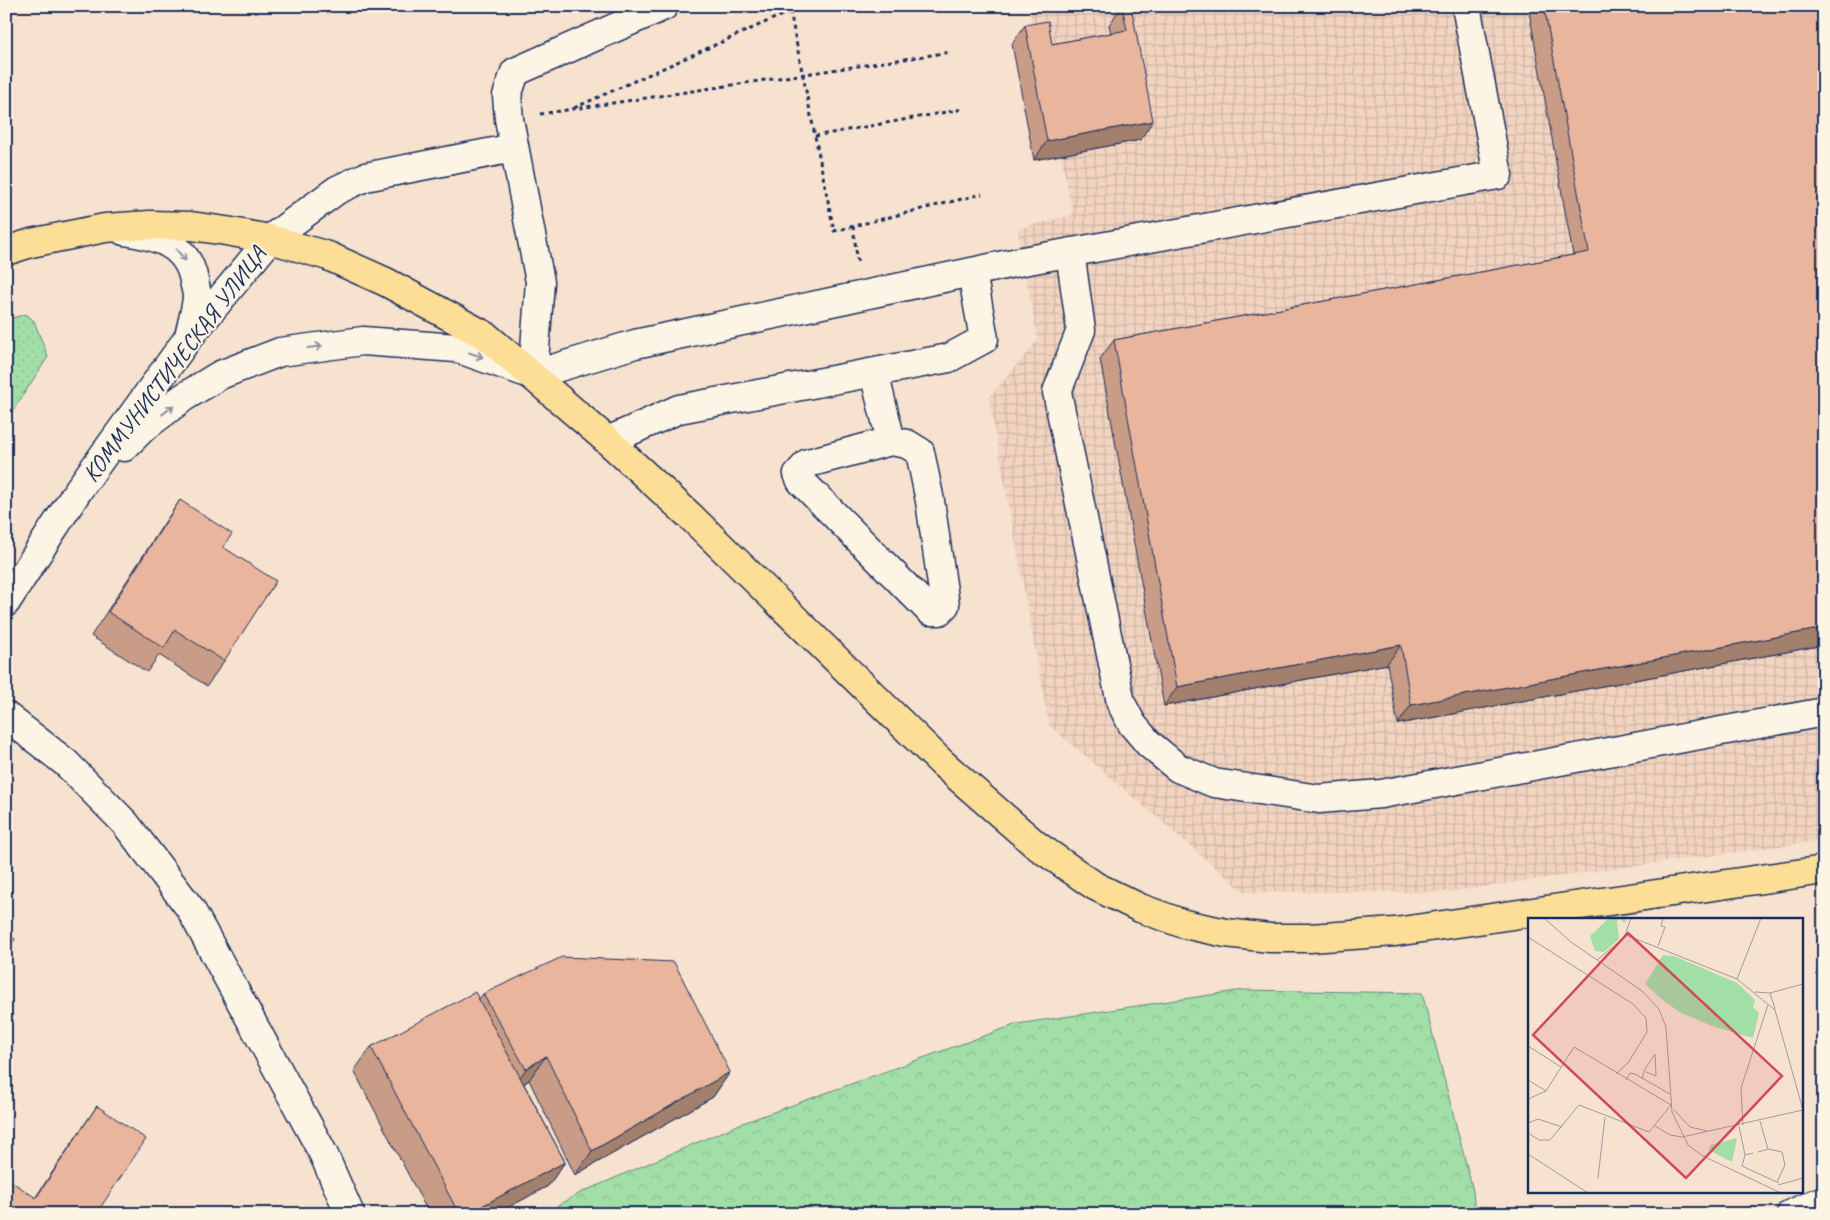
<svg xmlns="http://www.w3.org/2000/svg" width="1830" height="1220" font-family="Caveat,sans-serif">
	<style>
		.industrial { fill: url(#industrial-grid) }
		.grass { fill: url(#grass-dots); stroke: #5e8782 }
		.forest { fill: url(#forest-crowns); stroke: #5e8782 }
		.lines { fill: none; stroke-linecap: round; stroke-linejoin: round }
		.minor-casing { stroke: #1b2f5e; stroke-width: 31 }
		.major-casing { stroke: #1b2f5e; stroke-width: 31 }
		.path { stroke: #1b2f5e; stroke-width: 3; stroke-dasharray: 4 4; stroke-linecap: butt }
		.minor { stroke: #fcf5e5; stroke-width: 28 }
		.major { stroke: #fcde96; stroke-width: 28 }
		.wall { fill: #c89c86; stroke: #1b2f5e }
		.shaded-wall { fill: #a37f6d; stroke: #1b2f5e }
		.building { fill: #e9b59c; stroke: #1b2f5e }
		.oneway { stroke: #8c92a2 }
		.labels { text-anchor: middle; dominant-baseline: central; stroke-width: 4; stroke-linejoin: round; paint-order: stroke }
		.street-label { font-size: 24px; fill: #1b2f5e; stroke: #fcf5e5 }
		.inset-road { fill: none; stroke: #9e9aa2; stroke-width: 1 }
		.view { fill: #d1495b; fill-opacity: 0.15; stroke: #d1495b; stroke-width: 2.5 }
		.inset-edge { fill: none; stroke: #1b2f5e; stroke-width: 2.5 }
	</style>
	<defs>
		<pattern id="industrial-grid" width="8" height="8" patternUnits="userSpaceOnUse" patternTransform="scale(1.25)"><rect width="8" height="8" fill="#f2d4c0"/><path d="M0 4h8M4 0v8" fill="none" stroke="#cfb6a7"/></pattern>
		<pattern id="grass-dots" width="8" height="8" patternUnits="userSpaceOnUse" patternTransform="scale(1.25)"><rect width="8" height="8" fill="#a1dfa6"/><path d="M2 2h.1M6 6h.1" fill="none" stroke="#8ac091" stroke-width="1.8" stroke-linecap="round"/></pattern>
		<pattern id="forest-crowns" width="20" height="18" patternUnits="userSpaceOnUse" patternTransform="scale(1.25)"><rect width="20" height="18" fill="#a1dfa6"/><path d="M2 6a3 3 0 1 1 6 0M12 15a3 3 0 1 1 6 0" fill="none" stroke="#8ac091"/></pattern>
	</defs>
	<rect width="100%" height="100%" fill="#f6e2cf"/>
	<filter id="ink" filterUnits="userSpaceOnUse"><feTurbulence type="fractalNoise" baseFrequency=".02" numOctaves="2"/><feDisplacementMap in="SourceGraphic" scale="10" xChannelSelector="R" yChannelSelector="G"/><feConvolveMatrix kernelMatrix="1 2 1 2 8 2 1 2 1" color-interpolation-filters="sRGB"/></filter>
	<g filter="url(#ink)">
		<path class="industrial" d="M1028 6H1824V840L1446 892H1244L1049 725 989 398 1038 340 1017 229 1073 215 1061 155 1034 160 1012 44 1035 40Z"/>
		<path class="grass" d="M26 314 34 321 48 357 6 421V320Z"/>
		<path class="forest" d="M1243 990 1422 993 1473 1191 1475 1214H544L580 1193 740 1124 1017 1024Z"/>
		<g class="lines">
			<defs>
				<path id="minor" d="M124 231C157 236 188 244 194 281 195 286 197 292 197 297 196 310 192 323 189 336
					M1070 252 1081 330 1057 392 1121 703 1132 724 1149 744 1178 768 1214 783 1319 799 1381 794 1824 712
					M874 373 891 441
					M533 375 635 344 1023 261 1498 175 1466 6
					M533 375 540 282 509 119 507 96 515 72 664 6
					M608 441 679 409 949 358 984 339 972 272
					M891 441 907 444 920 452 930 501 945 605 939 611H930L801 481 798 474 808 463Z
					M124 447 142 429 184 397 220 375 280 352 363 341 456 348 530 374
					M6 602 79 489 189 337 270 239 337 190 365 177 514 148
					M6 716 66 763 125 823 190 908 323 1153 350 1214
					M1791 1214 1824 1200"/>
				<path id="major" d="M6 251 31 243 105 228 150 225 191 226 226 231 270 239 328 256 386 282 486 336 608 441 689 515 942 763 1036 845 1095 886 1140 908 1184 924 1226 933 1270 938H1310L1395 932 1824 870"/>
			</defs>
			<use href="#minor" class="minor-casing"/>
			<use href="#major" class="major-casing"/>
			<path class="path" d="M790 11 834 231 982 194
				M574 108 802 6
				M540 114 951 52
				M815 136 963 109
				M853 226 858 265"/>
			<use href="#minor" class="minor"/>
			<use href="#major" class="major"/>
		</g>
		<path class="wall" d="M1122 6H1131L1140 140 1034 160 1012 44 1025 25 1052 44 1111 33 1109 25Z
			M1528 6H1824V645L1398 724 1387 664 1164 706 1100 359 1114 340 1573 255Z
			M180 500 223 547 224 661 207 686 159 655 147 672 91 636 163 525Z
			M483 994 730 1072 713 1097 575 1175 529 1080 524 1084 565 1162 548 1186 496 1214H429L354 1071 371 1047 479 999Z
			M97 1106 96 1214 35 1198 84 1125Z"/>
		<path class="shaded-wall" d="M1153 121 1140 140 1034 160 1047 141Z
			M1824 628V645L1398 724 1411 705Z
			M1401 645 1387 664 1164 706 1177 687Z
			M546 1056 529 1080 509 1093 526 1069Z
			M730 1072 713 1097 575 1175 592 1151Z
			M565 1162 548 1186 496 1214H467Z"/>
		<path class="building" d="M1122 6H1131L1153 121 1047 141 1025 25 1048 21 1052 44 1127 30Z
			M1544 6H1824V628L1411 705 1401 645 1177 687 1114 340 1589 252Z
			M180 500 232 534 223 547 276 581 224 661 175 630 164 648 108 612Z
			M6 934 15 939 6 952Z
			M562 957 674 962 730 1072 592 1151 546 1056 526 1069 483 994Z
			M475 992 565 1162 467 1214H459L371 1047Z
			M97 1106 146 1139 96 1214H6V1178L36 1198Z"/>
		<defs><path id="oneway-shaft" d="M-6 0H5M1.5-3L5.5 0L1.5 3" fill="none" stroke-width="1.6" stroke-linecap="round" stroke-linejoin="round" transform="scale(1.25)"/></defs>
		<g class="oneway">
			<use href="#oneway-shaft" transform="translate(181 255) rotate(50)"/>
			<use href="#oneway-shaft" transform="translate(315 347) rotate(-7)"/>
			<use href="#oneway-shaft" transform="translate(476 355) rotate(19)"/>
			<use href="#oneway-shaft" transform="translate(168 410) rotate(-38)"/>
		</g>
	</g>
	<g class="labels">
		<g class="street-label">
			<text transform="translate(174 364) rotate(-53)">КОММУНИСТИЧЕСКАЯ УЛИЦА</text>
		</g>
	</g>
	<g transform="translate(1528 918)">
		<rect width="275" height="275" fill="#f6e2cf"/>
		<path d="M209 220 204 244 181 232 182 227Z" fill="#a1dfa6"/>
		<path d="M81 0H98L97 5 91 1 89 4 91 21 76 34 67 33 62 18ZM135 37 146 38 209 65 227 82 225 89 231 95 225 120 184 108 153 95 132 80 117 66Z" fill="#a1dfa6"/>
		<path class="inset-road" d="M16 0 43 24 114 73 131 91 138 109 144 194 160 227 175 238 253 275M98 17 209 61 247 92 275 192V206M0 19 105 86 118 100 119 114 100 145 88 156M130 28 137 9 133 8 135 0M69 42 96 20 103 0M209 61 233 0M227 74 242 75 275 66M242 75 247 91M0 128 33 149M114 161 117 151 127 136 128 158 118 154M0 162 18 173M98 162 102 155 107 156 142 176M0 181 18 173 46 129 143 187M146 192 162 209 179 213M0 205 10 201 34 209M215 207 213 170 240 87M127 208 142 217 154 219 275 192M211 208 217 237M0 215 11 222H22L51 187 121 214 143 187M240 231 254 234 257 247 249 264M230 234 240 231 232 203M225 235 217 237 214 248 251 265M0 236 60 275M70 260 77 199M250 267 275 260"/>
		<path class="view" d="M100 15 254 158 158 260 5 117Z"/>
		<rect width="275" height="275" class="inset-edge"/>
	</g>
	<rect width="1830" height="1220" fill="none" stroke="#fcf5e5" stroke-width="25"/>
	<rect x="12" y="12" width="1805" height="1195" fill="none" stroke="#1b2f5e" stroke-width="2" filter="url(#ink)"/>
</svg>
